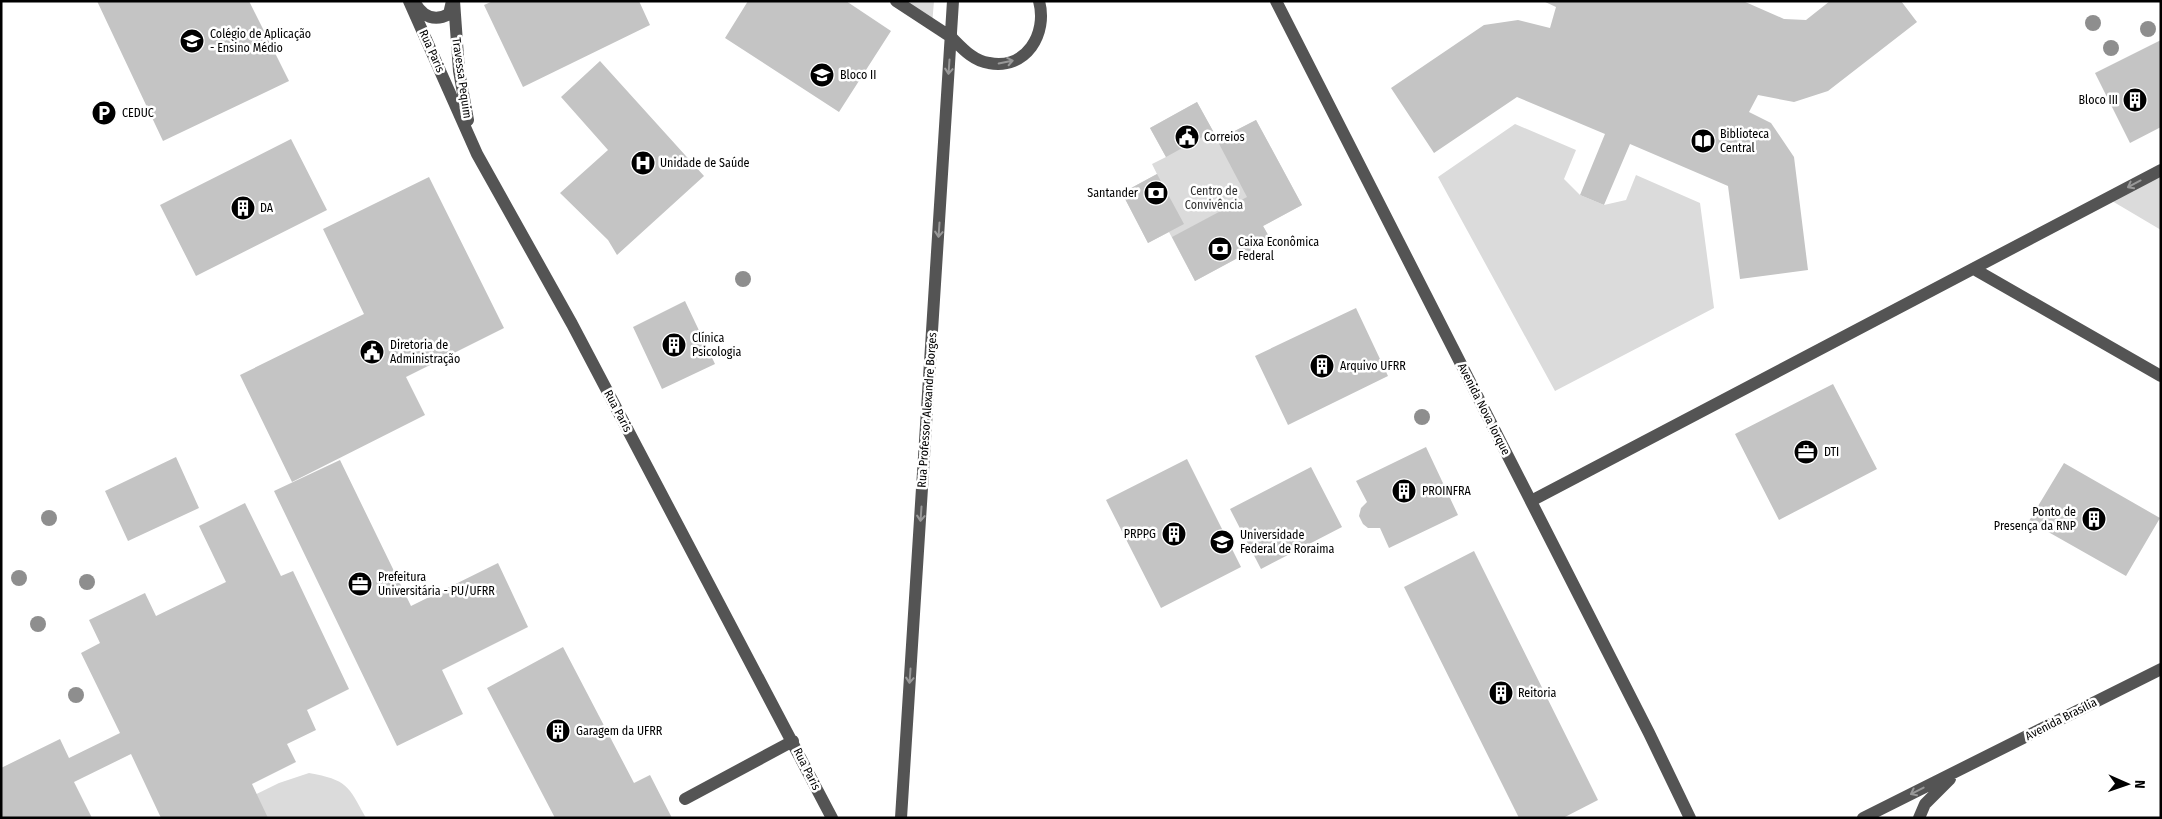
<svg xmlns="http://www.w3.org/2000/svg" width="2162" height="819" font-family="'Fira Sans Condensed',sans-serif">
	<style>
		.green { fill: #dbdbdb }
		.building { fill: #c4c4c4 }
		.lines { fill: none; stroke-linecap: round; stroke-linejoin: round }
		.minor { stroke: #545454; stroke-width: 12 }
		.tree { fill: #8e8e8e }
		.oneway { stroke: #989898 }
		.labels { text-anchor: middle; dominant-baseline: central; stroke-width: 5; stroke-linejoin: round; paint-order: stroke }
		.poi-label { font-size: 12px; fill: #000; stroke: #fff; text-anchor: start }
		.street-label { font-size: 12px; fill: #000; stroke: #fff }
		.park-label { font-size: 12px; fill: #323232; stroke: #fff }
	</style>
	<rect width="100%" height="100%" fill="#fff"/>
	<path class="green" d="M896 1H934L932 25Z
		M1197 102 1218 140 1256 120 1302 205 1263 226 1271 240 1195 281 1169 232 1148 243 1122 193 1157 174 1152 164 1166 157 1150 128Z
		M1515 124 1576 150 1564 179 1580 195 1604 205 1626 200 1636 175 1700 203 1714 308 1555 391 1438 177Z
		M2161 170V230L2107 198Z
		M309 773C347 780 348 785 366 818H208L279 783Z"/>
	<path class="building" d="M97 1H249L289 81 163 141Z
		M493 1H639L650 25 523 87 484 5Z
		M748 1H846L891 31 839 112 725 38Z
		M1543 1H1743L1784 19 1806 20 1830 1H1901L1917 22 1828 91 1794 102 1758 95 1749 112 1771 123 1794 157 1808 270 1740 279 1728 186 1630 144 1604 205 1580 195 1605 134 1517 97 1434 153 1391 88 1484 25 1518 20 1550 28 1556 7Z
		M2161 40V127L2130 143 2095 73Z
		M600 61 704 176 617 255 608 240 560 193 608 150 561 97Z
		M1197 102 1213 131 1166 157 1150 128Z
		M1256 120 1302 205 1263 226 1271 240 1195 281 1172 237 1247 197 1217 140Z
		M291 139 327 210 196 276 160 205Z
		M1157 174 1184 224 1148 243 1122 193Z
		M429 177 504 328 406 377 425 415 292 482 240 375 364 314 323 229Z
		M685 301 715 364 662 389 633 327Z
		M1356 308 1388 376 1288 425 1255 356Z
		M1833 384 1877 469 1779 520 1735 434Z
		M1426 447 1458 515 1389 548 1380 528H1368L1363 524 1359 516 1361 508 1367 502 1356 481Z
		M176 457 199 508 128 541 105 491Z
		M1187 459 1241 567 1161 608 1106 500Z
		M340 460 411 606 498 563 528 627 442 670 463 714 397 746 274 491Z
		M2064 463 2160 518 2126 576 2029 521Z
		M1311 467 1342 527 1261 569 1230 509Z
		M245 503 281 576 293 571 349 689 307 710 316 730 287 744 296 762 252 784 268 818H161L131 754 74 782 92 818H1V768L60 739 69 758 120 733 81 653 100 643 89 620 145 593 156 616 226 582 199 526Z
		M1474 551 1598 800 1563 818H1519L1404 587Z
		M563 647 634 783 650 775 672 818H555L487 688Z"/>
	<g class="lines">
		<path class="minor" d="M409 1 477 154 572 324 832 818
			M454 1 459 71 468 120
			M896 1 951 37
			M1276 1 1649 733 1690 818
			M415 3C423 17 435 22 449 14L452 1
			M951 33V37C962 48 973 61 989 63 1026 70 1048 34 1039 1
			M1974 269 2161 376
			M1531 501 2161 170
			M685 799 793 741
			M901 818 953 1
			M1863 818 2161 669
			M1919 818 1925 804 1950 779"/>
	</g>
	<g class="tree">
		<circle cx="2093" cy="23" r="8"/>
		<circle cx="2148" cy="29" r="8"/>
		<circle cx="2111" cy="48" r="8"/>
		<circle cx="743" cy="279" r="8"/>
		<circle cx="1422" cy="417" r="8"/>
		<circle cx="49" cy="518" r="8"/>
		<circle cx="19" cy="578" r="8"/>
		<circle cx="87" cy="582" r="8"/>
		<circle cx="38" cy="624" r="8"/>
		<circle cx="76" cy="695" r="8"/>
	</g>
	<defs><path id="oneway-shaft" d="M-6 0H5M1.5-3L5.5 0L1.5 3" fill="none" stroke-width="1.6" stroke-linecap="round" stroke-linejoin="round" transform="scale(1.25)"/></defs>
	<g class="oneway">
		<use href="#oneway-shaft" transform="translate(1006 62) rotate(-12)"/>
		<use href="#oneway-shaft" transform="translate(949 67) rotate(94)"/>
		<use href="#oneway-shaft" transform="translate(2134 184) rotate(152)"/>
		<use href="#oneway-shaft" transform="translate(939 230) rotate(94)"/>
		<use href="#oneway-shaft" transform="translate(921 514) rotate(94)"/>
		<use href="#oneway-shaft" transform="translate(910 676) rotate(94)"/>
		<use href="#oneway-shaft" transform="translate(1917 791) rotate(153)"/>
	</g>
	<defs>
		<symbol id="university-disc" viewBox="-11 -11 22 22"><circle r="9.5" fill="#000" stroke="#fff"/><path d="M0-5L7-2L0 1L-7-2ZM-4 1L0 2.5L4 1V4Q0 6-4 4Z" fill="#fff"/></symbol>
		<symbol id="building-disc" viewBox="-11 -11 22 22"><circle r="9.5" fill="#000" stroke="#fff"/><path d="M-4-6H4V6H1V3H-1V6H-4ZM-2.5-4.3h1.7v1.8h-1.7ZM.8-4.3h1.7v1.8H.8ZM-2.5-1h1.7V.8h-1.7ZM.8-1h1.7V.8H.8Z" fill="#fff"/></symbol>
		<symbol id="parking-disc" viewBox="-11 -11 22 22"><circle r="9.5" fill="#000" stroke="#fff"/><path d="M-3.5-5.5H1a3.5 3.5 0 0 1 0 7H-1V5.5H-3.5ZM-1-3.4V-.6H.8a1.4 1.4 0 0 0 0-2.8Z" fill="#fff"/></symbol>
		<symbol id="civic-disc" viewBox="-11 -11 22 22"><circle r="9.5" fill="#000" stroke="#fff"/><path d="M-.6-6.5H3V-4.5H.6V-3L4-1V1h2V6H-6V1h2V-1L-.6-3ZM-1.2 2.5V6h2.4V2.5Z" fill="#fff"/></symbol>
		<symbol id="library-disc" viewBox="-11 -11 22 22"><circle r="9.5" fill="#000" stroke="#fff"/><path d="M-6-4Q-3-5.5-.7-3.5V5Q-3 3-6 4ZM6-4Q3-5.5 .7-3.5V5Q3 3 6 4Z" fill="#fff"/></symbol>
		<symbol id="hospital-disc" viewBox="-11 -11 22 22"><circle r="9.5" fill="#000" stroke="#fff"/><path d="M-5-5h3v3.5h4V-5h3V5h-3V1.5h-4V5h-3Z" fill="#fff"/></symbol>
		<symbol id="bank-disc" viewBox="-11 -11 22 22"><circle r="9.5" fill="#000" stroke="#fff"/><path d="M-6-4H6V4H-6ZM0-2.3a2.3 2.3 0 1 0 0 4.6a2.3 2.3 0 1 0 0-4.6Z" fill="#fff"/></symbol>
		<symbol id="office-disc" viewBox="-11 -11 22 22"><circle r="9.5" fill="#000" stroke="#fff"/><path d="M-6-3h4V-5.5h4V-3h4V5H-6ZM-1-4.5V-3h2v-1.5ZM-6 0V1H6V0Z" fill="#fff"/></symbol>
	</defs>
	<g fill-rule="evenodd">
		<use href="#university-disc" x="178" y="27" width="28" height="28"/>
		<use href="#university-disc" x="808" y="61" width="28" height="28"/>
		<use href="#building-disc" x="2121" y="86" width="28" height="28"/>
		<use href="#parking-disc" x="90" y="99" width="28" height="28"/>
		<use href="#civic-disc" x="1173" y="123" width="28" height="28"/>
		<use href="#library-disc" x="1689" y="127" width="28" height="28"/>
		<use href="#hospital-disc" x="629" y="149" width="28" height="28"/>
		<use href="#bank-disc" x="1142" y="179" width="28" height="28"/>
		<use href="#building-disc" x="229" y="194" width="28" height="28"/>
		<use href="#bank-disc" x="1206" y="235" width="28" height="28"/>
		<use href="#building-disc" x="660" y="331" width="28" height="28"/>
		<use href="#civic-disc" x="358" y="338" width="28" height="28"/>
		<use href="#building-disc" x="1308" y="352" width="28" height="28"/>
		<use href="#office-disc" x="1792" y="438" width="28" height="28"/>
		<use href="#building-disc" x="1390" y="477" width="28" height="28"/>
		<use href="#building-disc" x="2080" y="505" width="28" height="28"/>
		<use href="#building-disc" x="1160" y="520" width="28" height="28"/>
		<use href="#university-disc" x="1208" y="528" width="28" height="28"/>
		<use href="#office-disc" x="346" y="570" width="28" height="28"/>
		<use href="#building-disc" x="1487" y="679" width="28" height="28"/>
		<use href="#building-disc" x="544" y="717" width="28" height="28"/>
	</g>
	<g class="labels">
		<g class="poi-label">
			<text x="210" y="34">Colégio de Aplicação<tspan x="210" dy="14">- Ensino Médio</tspan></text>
			<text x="840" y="75">Bloco II</text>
			<text x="2118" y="100" text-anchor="end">Bloco III</text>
			<text x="122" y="113">CEDUC</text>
			<text x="1720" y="134">Biblioteca<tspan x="1720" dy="14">Central</tspan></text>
			<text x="1204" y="137">Correios</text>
			<text x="660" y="163">Unidade de Saúde</text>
			<text x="1138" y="193" text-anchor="end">Santander</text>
			<text x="260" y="208">DA</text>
			<text x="1238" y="242">Caixa Econômica<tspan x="1238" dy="14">Federal</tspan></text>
			<text x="692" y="338">Clínica<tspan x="692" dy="14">Psicologia</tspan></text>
			<text x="390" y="345">Diretoria de<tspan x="390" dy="14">Administração</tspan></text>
			<text x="1340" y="366">Arquivo UFRR</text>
			<text x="1824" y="452">DTI</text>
			<text x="1422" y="491">PROINFRA</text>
			<text x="2076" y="512" text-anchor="end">Ponto de<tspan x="2076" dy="14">Presença da RNP</tspan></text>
			<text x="1156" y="534" text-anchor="end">PRPPG</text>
			<text x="1240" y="535">Universidade<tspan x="1240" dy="14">Federal de Roraima</tspan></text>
			<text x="378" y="577">Prefeitura<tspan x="378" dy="14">Universitária - PU/UFRR</tspan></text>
			<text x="1518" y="693">Reitoria</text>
			<text x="576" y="731">Garagem da UFRR</text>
		</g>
		<g class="street-label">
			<text transform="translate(432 51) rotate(66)">Rua Paris</text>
			<text transform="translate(462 78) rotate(82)">Travessa Pequim</text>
			<text transform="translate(1484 409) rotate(63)">Avenida Nova Iorque</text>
			<text transform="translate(927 410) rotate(-86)">Rua Professor Alexandre Borges</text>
			<text transform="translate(618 411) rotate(62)">Rua Paris</text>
			<text transform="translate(2061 719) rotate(-27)">Avenida Brasília</text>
			<text transform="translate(807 769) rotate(63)">Rua Paris</text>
		</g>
		<g class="park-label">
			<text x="1214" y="191">Centro de<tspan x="1214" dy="14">Convivência</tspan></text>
		</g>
	</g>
	<rect width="2162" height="819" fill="none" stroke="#000000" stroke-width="5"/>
	<g transform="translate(2127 784) rotate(92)" stroke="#ffffff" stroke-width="4" paint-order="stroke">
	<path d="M0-4L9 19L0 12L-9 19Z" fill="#000000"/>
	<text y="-8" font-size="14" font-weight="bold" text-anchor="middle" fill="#000000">N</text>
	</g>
</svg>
